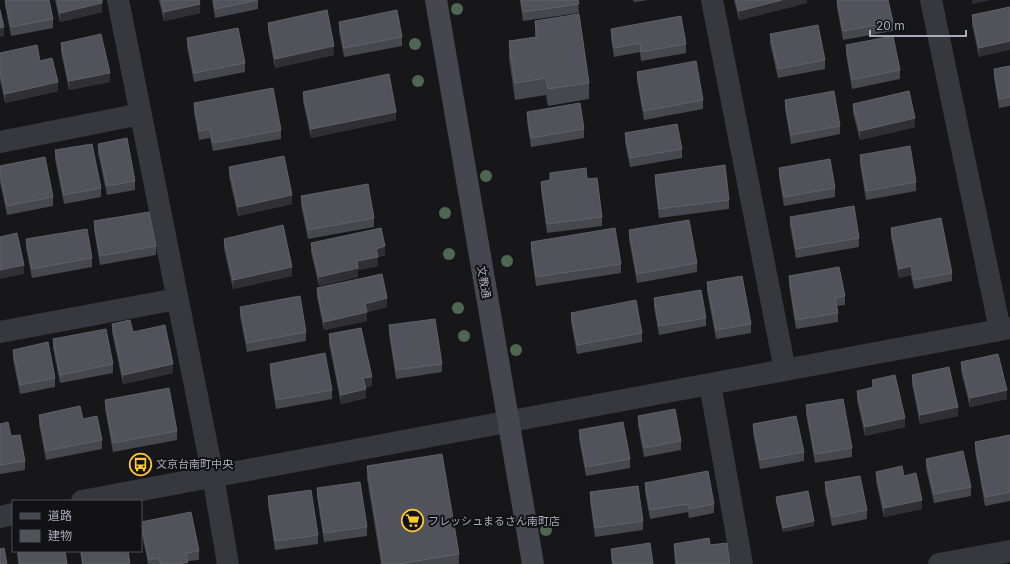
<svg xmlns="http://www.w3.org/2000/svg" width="1010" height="564" font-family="Inter,'Noto Sans JP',sans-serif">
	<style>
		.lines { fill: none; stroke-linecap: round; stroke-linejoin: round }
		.street { stroke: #37383e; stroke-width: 22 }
		.secondary { stroke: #45464e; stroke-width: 22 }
		.tree { fill: #4f6653 }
		.wall { fill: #47484e }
		.shaded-wall { fill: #303034 }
		.building { fill: #52535a; stroke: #5f6169 }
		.labels { text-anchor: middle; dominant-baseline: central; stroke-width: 4; stroke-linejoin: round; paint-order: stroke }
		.street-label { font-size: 11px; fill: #a7acba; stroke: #121114 }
		.poi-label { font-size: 11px; fill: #a7acba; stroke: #121114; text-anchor: start }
	</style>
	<rect width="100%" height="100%" fill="#171619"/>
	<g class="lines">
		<path class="street" d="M118 0 213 476 228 564
			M712 0 785 370
			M931 0 1000 330
			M0 142 141 114
			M0 332 177 299
			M710 384 742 564
			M82 501 1010 328
			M0 517 13 514
			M939 564 1010 551"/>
		<path class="secondary" d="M436 0 533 564"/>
	</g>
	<g class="tree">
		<circle cx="457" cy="9" r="6"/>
		<circle cx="415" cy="44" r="6"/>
		<circle cx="418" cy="81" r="6"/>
		<circle cx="486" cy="176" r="6"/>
		<circle cx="445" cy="213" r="6"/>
		<circle cx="449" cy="254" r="6"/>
		<circle cx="507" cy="261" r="6"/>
		<circle cx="458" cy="308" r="6"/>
		<circle cx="464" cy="336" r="6"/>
		<circle cx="516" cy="350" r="6"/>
		<circle cx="546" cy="530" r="6"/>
	</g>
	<path class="wall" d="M5 0H49L53 19V28L11 36 5 5Z
		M55 0H102V12L60 22Z
		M159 0H199L200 13 164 21Z
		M212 0H258V9L215 18Z
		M520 0H578L579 13 523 21Z
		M633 0H649L634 2Z
		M734 0H807V3L739 20Z
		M837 0H888L893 22V31L843 40 837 7Z
		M1010 7 979 57 972 24V15Z
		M535 21 589 83V99L548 106 546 95 515 100 509 58V41L535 37Z
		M339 22 402 37V46L344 57 339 31Z
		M268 23 334 55 275 68 268 31Z
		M611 29 686 44V53L641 61 640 52 614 57 611 38Z
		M770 34 825 60V69L778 78 770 43Z
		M187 38 245 63V72L194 82 187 47Z
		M61 43 110 82 69 90 61 52Z
		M846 45 900 70V79L852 89 846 54Z
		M0 53 58 91 5 103 0 80Z
		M1010 66V106L999 108 994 78V69Z
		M637 72 703 100V109L644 120 637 81Z
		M303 92 396 120 311 138 303 101Z
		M785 100 840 126V134L791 144 785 109Z
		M194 103 281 130V139L213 151 210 138 199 140 194 112Z
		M853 104 915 127 860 140 853 113Z
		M527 112 584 129V138L531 147 527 121Z
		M625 133 682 149V158L630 167 625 142Z
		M98 144 135 181V190L107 195 98 153Z
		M55 150 101 188V197L64 204 55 159Z
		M860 155 916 182V191L866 200 860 164Z
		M0 166 53 197V206L7 215 0 182Z
		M229 167 292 204 238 216 229 176Z
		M779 168 835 188V197L784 206 779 177Z
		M550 173 587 179 602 217V226L547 233 541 190V182L550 180Z
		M655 175 729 200V209L659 218 655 184Z
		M301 196 374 218V227L308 239 301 205Z
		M790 217 859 238V247L796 258 790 226Z
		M94 221 156 246V255L100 265 94 230Z
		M891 228 952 273V281L914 289 911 275 899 278 891 237Z
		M629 230 697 263V272L637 283 629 239Z
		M26 239 92 258V267L32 278 26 248Z
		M224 239 292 276 233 289 224 248Z
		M531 242 621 264V273L536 286 531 251Z
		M311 243 385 255 378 257V266L358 270V277L319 286 311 252Z
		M789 276 845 296V305L836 306 838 313V322L796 329 789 285Z
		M707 282 751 324V333L716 339 707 291Z
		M317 288 387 307 367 312V321L324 330 317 297Z
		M654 298 706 318V326L659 335 654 307Z
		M240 307 306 332V341L247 352 240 316Z
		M571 313 642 333V342L577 354 571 322Z
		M112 324 133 332 173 373 123 384 112 332Z
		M389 325 442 364V372L396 379 389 334Z
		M329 334 372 386 365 387 366 398 341 404 329 343Z
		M53 339 113 364V373L60 383 53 348Z
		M13 350 55 378V387L20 394 13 359Z
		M961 362 1007 399 970 407 961 371Z
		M270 364 332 390V399L276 409 270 373Z
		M912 375 958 416 920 424 912 384Z
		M872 380 905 427 865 436 857 400V391L872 388Z
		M105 400 177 431V440L113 452 105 409Z
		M806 405 852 448V457L815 463 806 414Z
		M39 415 83 419 102 440V449L46 460 39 424Z
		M638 416 681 441V450L644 457 638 425Z
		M0 424 11 436 25 461V470L0 474Z
		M753 424 804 452V461L760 469 753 433Z
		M579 430 630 459V468L586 476 579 439Z
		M1010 435V501L985 506 975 451V442Z
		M926 459 971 487V496L934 503 926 468Z
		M367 466 459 554V564H381L367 478Z
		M876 472 922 509 884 517 876 481Z
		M825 482 867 510V519L832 526 825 491Z
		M645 483 714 504V513L689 518 688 512 650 519 645 492Z
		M317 488 367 527V536L324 542 317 497Z
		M590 492 643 521V530L595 537 590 501Z
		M268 496 318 535V544L275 550 268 505Z
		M776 497 814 526 783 532 776 502Z
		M141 522 199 551V560L188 561V564H148L141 530Z
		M674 544 710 545 730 564H675L674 553Z
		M611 549 653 564H612L611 558Z
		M17 551H65L67 564H18Z
		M80 551H128L130 564H82Z"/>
	<path class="shaded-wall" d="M782 0H807V3L739 20V11Z
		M972 0H991L972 4Z
		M102 3V12L60 22V13Z
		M200 4V13L164 21V12Z
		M4 27V36L0 37V28Z
		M1010 41V50L979 57V48Z
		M334 46V55L275 68V59Z
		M110 73V82L69 90V81Z
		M58 82V91L5 103V94Z
		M396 112V120L311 138V129Z
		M915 118V127L860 140V131Z
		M292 195V204L238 216V207Z
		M385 246V255L378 257V266L358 270V277L319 286V277L357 261 376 249Z
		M24 265V274L0 279V270Z
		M911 266V275L899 278V269Z
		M292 267V276L233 289V280Z
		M387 298V307L365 313V304Z
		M367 312V321L324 330V322Z
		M173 364V373L123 384V375Z
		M372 377V386L363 387V378Z
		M366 389V398L341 404V395Z
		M1007 390V399L970 407V398Z
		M958 407V416L920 424V415Z
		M905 418V427L865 436V427Z
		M922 500V509L884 517V508Z
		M814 521V526L783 532V528Z
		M188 562V564H180Z"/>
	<path class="building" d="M5 0H49L53 19 11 27Z
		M57 0H102V3L60 13Z
		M161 0H199L200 4 164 12Z
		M214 0H258L215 9Z
		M521 0H578L579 4 523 12Z
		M736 0H782L739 11Z
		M837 0H888L893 22 843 31Z
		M1010 7V41L979 48 972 15Z
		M0 10 4 27 0 28Z
		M327 10 334 46 275 59 268 23Z
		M397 10 402 37 344 48 339 22Z
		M579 14 589 83 548 89 546 78 515 83 509 41 537 37 535 21Z
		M681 16 686 44 641 52 640 43 614 48 611 29Z
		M818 25 825 60 778 69 770 34Z
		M238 28 245 63 194 73 187 38Z
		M101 34 110 73 69 81 61 43Z
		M893 36 900 70 852 80 846 45Z
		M37 45 40 61 52 58 58 82 5 94 0 71V53Z
		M696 61 703 100 644 111 637 72Z
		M1010 66V97L999 99 994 69Z
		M389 74 396 112 311 129 303 92Z
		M273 88 281 130 213 143 210 129 199 131 194 103Z
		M834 91 840 126 791 135 785 100Z
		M909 91 915 118 860 131 853 104Z
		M580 103 584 129 531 138 527 112Z
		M677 124 682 149 630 158 625 133Z
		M127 138 135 181 107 186 98 144Z
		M92 144 101 188 64 195 55 150Z
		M910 146 916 182 866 191 860 155Z
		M284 156 292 195 238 207 229 167Z
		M45 157 53 197 7 206 0 173V166Z
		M830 159 835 188 784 197 779 168Z
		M725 165 729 200 659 209 655 175Z
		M586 168 587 179 597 178 602 217 547 224 541 182 550 180V173Z
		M368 184 374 218 308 230 301 196Z
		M854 206 859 238 796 249 790 217Z
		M149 212 156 246 100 256 94 221Z
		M941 218 952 273 914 280 911 266 899 269 891 228Z
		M689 220 697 263 637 274 629 230Z
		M283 225 292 267 233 280 224 239Z
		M381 228 385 246 376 249 378 257 357 261 358 268 319 277 311 243Z
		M615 228 621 264 536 277 531 242Z
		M87 229 92 258 32 269 26 239Z
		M17 233 24 265 0 270V237Z
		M839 267 845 296 835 298 838 313 796 320 789 276Z
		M382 274 387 298 365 304 367 312 324 322 317 288Z
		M742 276 751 324 716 330 707 282Z
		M701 290 706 318 659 326 654 298Z
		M300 296 306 332 247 343 240 307Z
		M636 300 642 333 577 345 571 313Z
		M435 319 442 364 396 370 389 325Z
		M130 320 133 332 165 325 173 364 123 375 112 324Z
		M361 328 372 377 363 378 366 389 341 395 329 334Z
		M106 329 113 364 60 375 53 339Z
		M48 342 55 378 20 385 13 350Z
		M325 353 332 390 276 400 270 364Z
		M998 354 1007 390 970 398 961 362Z
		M949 367 958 407 920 415 912 375Z
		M895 375 905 418 865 427 857 391 874 387 872 380Z
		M169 388 177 431 113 443 105 400Z
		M843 399 852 448 815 454 806 405Z
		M80 406 83 419 97 416 102 440 46 451 39 415Z
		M675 409 681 441 644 448 638 416Z
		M796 416 804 452 760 460 753 424Z
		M8 422 11 436 20 435 25 461 0 465V424Z
		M623 422 630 459 586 467 579 430Z
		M1010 435V492L985 497 975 442Z
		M963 451 971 487 934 494 926 459Z
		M442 454 459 554 398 564H383L367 466Z
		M902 466 904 476 916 473 922 500 884 508 876 472Z
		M708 471 714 504 689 509 688 504 650 510 645 483Z
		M860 476 867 510 832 517 825 482Z
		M360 482 367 527 324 533 317 488Z
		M638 486 643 521 595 528 590 492Z
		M311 490 318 535 275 541 268 496Z
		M808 491 814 521 783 528 776 497Z
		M191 512 199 551 186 553 188 562 180 564H161L159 558 149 560 141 522Z
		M709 538 710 545 727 543 730 564H677L674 544Z
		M650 543 653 564H614L611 549Z
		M4 548 7 564H0V549Z
		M18 551H65L67 564H20Z
		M81 551H128L130 564H83Z"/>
	<defs>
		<symbol id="bus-ring" viewBox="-11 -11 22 22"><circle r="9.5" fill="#121114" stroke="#ffc728" stroke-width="1.5"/><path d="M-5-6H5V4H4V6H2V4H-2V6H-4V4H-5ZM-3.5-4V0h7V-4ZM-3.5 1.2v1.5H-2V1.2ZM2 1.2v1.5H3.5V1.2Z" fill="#ffc728"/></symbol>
		<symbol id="supermarket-ring" viewBox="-11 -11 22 22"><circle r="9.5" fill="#121114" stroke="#ffc728" stroke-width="1.5"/><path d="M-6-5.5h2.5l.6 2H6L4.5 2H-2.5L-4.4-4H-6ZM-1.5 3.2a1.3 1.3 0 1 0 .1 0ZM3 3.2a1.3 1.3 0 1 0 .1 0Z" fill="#ffc728"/></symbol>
	</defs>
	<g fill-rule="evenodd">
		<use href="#bus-ring" x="128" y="452" width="25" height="25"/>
		<use href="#supermarket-ring" x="400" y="508" width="25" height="25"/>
	</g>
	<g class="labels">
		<g class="street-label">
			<text transform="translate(484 282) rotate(80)">文教通</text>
		</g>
		<g class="poi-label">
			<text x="156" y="464">文京台南町中央</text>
			<text x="428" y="521">フレッシュまるさん南町店</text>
		</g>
	</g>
	<rect x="12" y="500" width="130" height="52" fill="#121114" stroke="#4e4f56"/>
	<rect x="20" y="513" width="20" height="6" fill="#45464e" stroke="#4e4f56"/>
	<text x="48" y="520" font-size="12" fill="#a7acba">道路</text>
	<rect x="20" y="530" width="20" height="12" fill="#52535a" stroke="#4e4f56"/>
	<text x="48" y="540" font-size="12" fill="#a7acba">建物</text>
	<path d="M870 30v6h96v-6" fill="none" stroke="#a7acba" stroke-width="2"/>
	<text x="876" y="30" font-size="12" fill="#a7acba" stroke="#121114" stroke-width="3" paint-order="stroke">20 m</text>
</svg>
